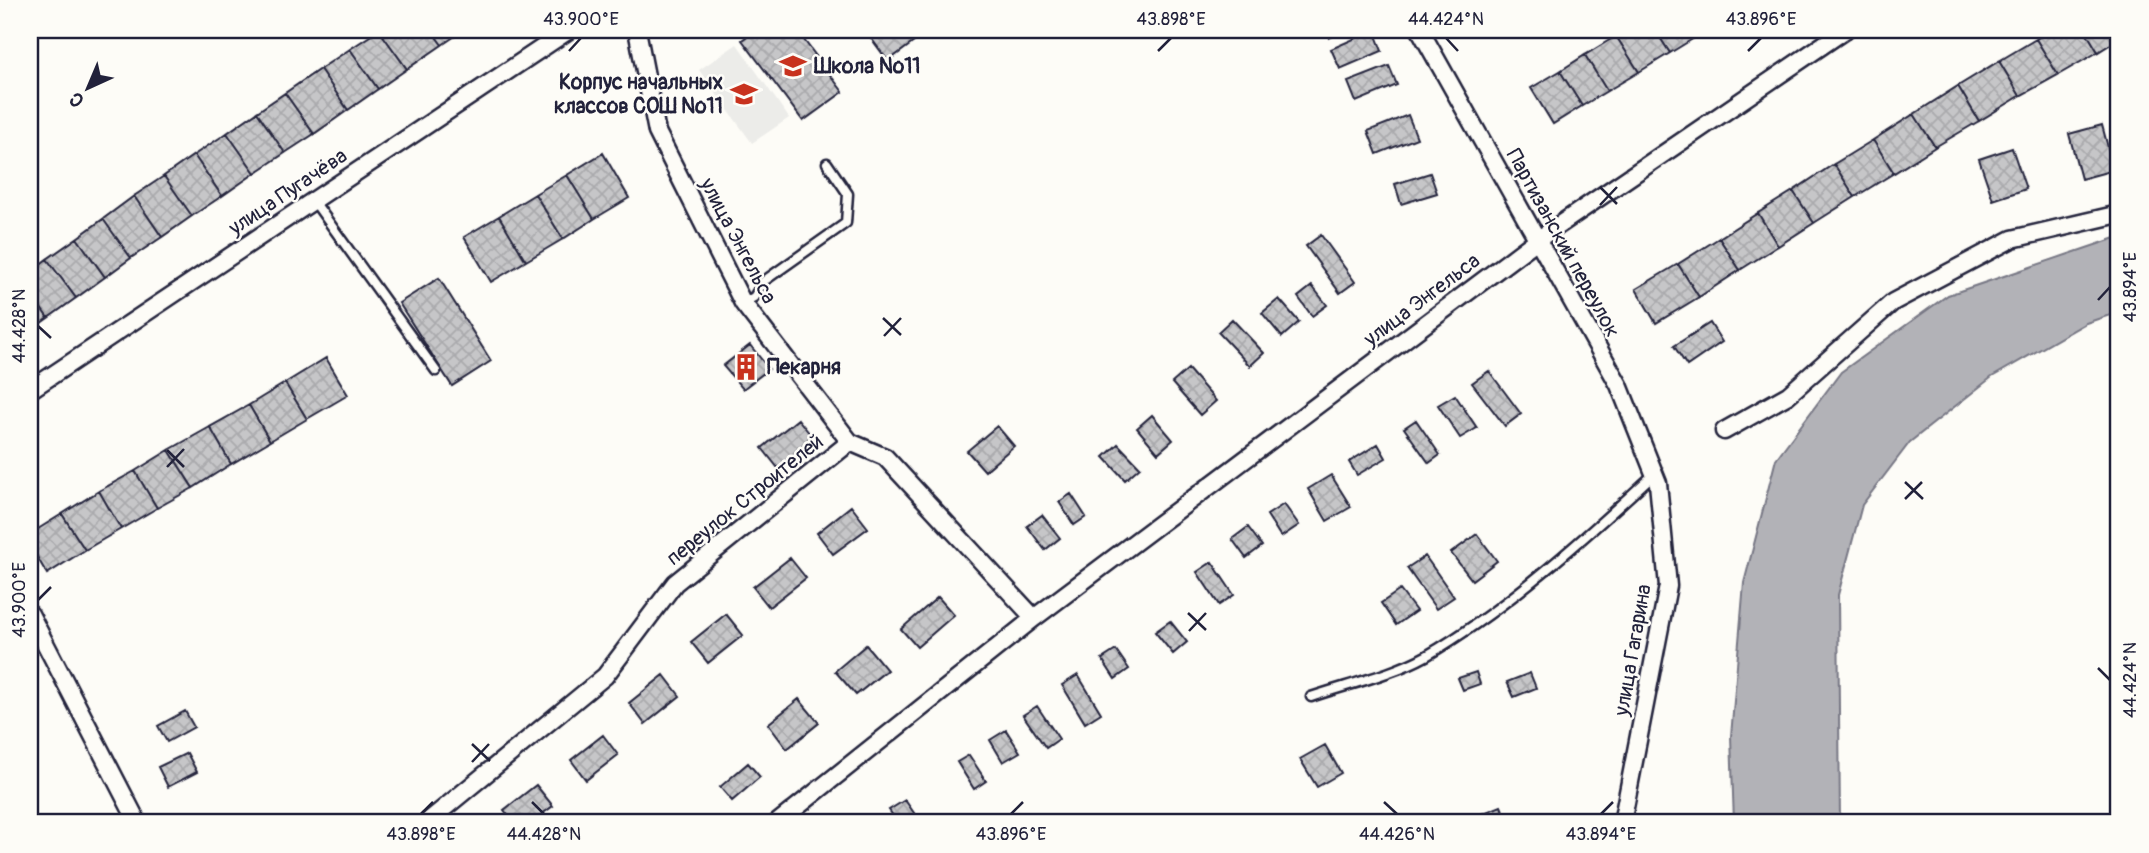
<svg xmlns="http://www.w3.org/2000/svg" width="2149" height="853" font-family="Pangolin,sans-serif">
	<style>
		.built { fill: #ecece9 }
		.water { fill: #b2b2b7; stroke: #787885; stroke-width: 2 }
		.building { fill: url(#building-cross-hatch); stroke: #22223b; stroke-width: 2 }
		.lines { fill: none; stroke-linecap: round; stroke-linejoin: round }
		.lane-casing { stroke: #22223b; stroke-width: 13 }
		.street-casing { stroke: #22223b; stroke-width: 21 }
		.lane { stroke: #fdfcf7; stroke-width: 8 }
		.street { stroke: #fdfcf7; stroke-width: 16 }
		.ticks { fill: none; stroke: #22223b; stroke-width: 2.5 }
		.labels { text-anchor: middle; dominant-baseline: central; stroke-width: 5; stroke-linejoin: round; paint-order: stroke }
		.poi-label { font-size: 21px; font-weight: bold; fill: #22223b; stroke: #fdfcf7; text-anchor: start }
		.street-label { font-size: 21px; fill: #22223b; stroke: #fdfcf7 }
		.neatline { fill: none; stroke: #22223b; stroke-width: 2.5 }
		.ticks-label { font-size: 18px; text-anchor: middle; fill: #22223b }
	</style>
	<defs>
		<pattern id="building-cross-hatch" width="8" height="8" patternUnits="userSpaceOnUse" patternTransform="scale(1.75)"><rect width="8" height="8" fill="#c6c6c8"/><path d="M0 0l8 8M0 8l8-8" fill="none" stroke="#aaaaad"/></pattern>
	</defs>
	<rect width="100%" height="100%" fill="#fdfcf7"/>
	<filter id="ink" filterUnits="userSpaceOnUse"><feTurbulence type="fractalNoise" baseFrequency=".0143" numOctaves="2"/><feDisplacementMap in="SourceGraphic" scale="14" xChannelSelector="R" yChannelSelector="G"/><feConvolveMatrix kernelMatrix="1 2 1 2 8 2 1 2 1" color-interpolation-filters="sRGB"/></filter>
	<g filter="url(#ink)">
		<path class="built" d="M737 44 789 118 752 143 699 70Z"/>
		<path class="water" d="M2119 237V312L2086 323 1992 377 1910 442 1862 505 1838 595 1840 823H1734L1731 736 1744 583 1776 459 1841 372 1948 295Z"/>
		<path class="building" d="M379 30H431L442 45 407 69Z
			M379 30 407 69 378 89 350 49Z
			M431 30H464L442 45Z
			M755 30H818L804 40 843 92 803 121 742 40Z
			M865 30H928L929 31 888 61Z
			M1325 30H1346L1329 38Z
			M1374 30 1382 51 1340 69 1331 49Z
			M1626 30H1655L1670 53 1639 72 1616 36Z
			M1655 30H1703L1704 32 1670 53Z
			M2051 30H2085L2098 52 2058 75 2036 39Z
			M2085 30H2119V39L2098 52Z
			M1616 36 1639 72 1607 91 1585 55Z
			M2036 39 2058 75 2020 96 1999 61Z
			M350 49 378 89 348 110 320 69Z
			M1585 55 1607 91 1582 106 1560 71Z
			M1999 61 2020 96 1979 121 1958 86Z
			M1389 66 1397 85 1356 102 1348 82Z
			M320 69 348 110 314 134 285 93Z
			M1560 71 1582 106 1553 124 1531 88Z
			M1958 86 1979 121 1935 147 1914 114Z
			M285 93 314 134 285 153 257 112Z
			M257 112 285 153 255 173 227 133Z
			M1914 114 1935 147 1894 173 1873 140Z
			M1408 115 1417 138 1377 154 1368 131Z
			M2102 125 2114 170 2081 179 2069 134Z
			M227 133 255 173 222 196 194 155Z
			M1873 140 1894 173 1855 197 1834 164Z
			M2012 148 2026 189 1993 200 1979 159Z
			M603 153 629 198 594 219 567 175Z
			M194 155 222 196 192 216 164 176Z
			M1834 164 1855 197 1814 223 1793 191Z
			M1430 173 1437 193 1401 204 1395 184Z
			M567 175 594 219 563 239 535 194Z
			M164 176 192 216 162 237 134 196Z
			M1793 191 1814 223 1778 246 1758 213Z
			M535 194 563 239 526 261 499 216Z
			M134 196 162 237 131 258 103 219Z
			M1758 213 1778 246 1740 270 1719 238Z
			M499 216 526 261 491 282 464 237Z
			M103 219 131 258 105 277 77 238Z
			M1321 235 1355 282 1340 293 1306 246Z
			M77 238 105 277 76 298 47 259Z
			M1719 238 1740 270 1699 297 1678 264Z
			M47 259 76 298 48 318 30 293V272Z
			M1678 264 1699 297 1656 323 1636 289Z
			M439 278 491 361 452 386 399 303Z
			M1312 286 1327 305 1312 316 1298 297Z
			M30 293 48 318 30 331Z
			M1279 299 1299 322 1282 337 1262 313Z
			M1232 319 1264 353 1250 366 1218 332Z
			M1710 323 1722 342 1687 366 1674 346Z
			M750 345 769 369 743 389 723 366Z
			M326 358 348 395 307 419 285 383Z
			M1188 369 1216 401 1200 415 1172 383Z
			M1489 371 1521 414 1505 426 1472 383Z
			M285 383 307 419 270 441 249 405Z
			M1455 395 1477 428 1460 438 1438 405Z
			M249 405 270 441 231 464 210 427Z
			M1152 415 1173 440 1158 453 1137 428Z
			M798 419 814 439 778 468 762 448Z
			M1416 420 1440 455 1429 463 1404 428Z
			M997 426 1014 446 985 471 967 451Z
			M210 427 231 464 193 488 169 450Z
			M1118 444 1140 467 1125 480 1104 457Z
			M1378 444 1386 458 1357 475 1349 462Z
			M169 450 193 488 157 508 135 471Z
			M135 471 157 508 121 529 99 491Z
			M1331 475 1351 507 1327 521 1308 489Z
			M99 491 121 529 85 550 62 514Z
			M1071 494 1086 517 1074 525 1059 502Z
			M1284 504 1299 525 1281 537 1267 515Z
			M851 506 868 528 833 554 817 533Z
			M62 514 85 550 47 574 30 545V534Z
			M1042 515 1060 538 1045 550 1027 526Z
			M1248 527 1262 546 1246 558 1232 539Z
			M1477 534 1497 561 1472 580 1451 553Z
			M1425 556 1454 597 1436 609 1407 568Z
			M790 558 806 578 769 607 753 587Z
			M1212 562 1234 595 1219 605 1197 572Z
			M1400 590 1416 611 1396 625 1381 603Z
			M938 597 954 615 917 647 901 629Z
			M726 614 743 635 708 663 691 642Z
			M1170 621 1187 642 1173 654 1155 632Z
			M866 645 887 670 856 695 835 671Z
			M1116 650 1129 669 1115 679 1102 659Z
			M1476 672 1480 684 1463 690 1458 678Z
			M1530 673 1536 688 1514 697 1507 682Z
			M664 675 680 696 645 724 629 703Z
			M1078 675 1101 713 1085 723 1062 685Z
			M799 699 819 723 787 749 768 724Z
			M1037 706 1059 739 1046 748 1023 715Z
			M185 711 194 727 167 742 158 726Z
			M1006 730 1020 752 1003 762 990 740Z
			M603 735 618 755 586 780 571 760Z
			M1325 745 1341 773 1317 787 1300 759Z
			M187 753 197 772 168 787 158 767Z
			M969 755 986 781 974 789 957 762Z
			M748 763 760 777 732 801 720 787Z
			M536 785 553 806 530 823H514L504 810Z
			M905 800 921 823H898L889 810Z
			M1501 806 1508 823H1484L1481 814Z
			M1451 817 1453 823H1431Z"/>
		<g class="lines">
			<defs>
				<path id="lane" d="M313 200 436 371
					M743 303 754 297 764 281 846 223 848 194 827 163
					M1311 697C1346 685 1394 674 1426 656 1508 608 1586 537 1655 473"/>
				<path id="street" d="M637 30 657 132 743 303 850 442 885 457 1034 618
					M1420 30 1619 385 1658 483 1668 586 1622 823
					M30 390 569 30
					M1724 431 1788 395 1893 302 2012 239 2119 214
					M30 614 138 823
					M426 823 605 676 675 583 850 442
					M777 823 1034 618 1537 240 1845 30"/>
			</defs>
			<use href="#lane" class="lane-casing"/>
			<use href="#street" class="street-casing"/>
			<use href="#lane" class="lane"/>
			<use href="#street" class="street"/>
		</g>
	</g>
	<path class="ticks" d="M1446 38 1458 51M569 51 581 38M1158 51 1171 38M1748 51 1761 38M1600 187 1617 204M1600 205 1617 187M2098 300 2110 287M883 318 901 335M38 326 51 338M884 336 901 318M167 450 184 467M167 467 184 449M1905 482 1923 499M1905 499 1922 482M38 600 51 587M1188 613 1206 630M1189 631 1206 613M2098 668 2110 680M472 744 490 761M472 762 489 744M532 802 544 814M1384 802 1397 814M421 814 433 802M1011 814 1023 802M1601 814 1613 802"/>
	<defs>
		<symbol id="school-bare" viewBox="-9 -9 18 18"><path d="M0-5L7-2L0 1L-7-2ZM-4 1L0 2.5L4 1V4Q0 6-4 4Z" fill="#c8321e" stroke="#fdfcf7" stroke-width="2.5" paint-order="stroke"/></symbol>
		<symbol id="building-bare" viewBox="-9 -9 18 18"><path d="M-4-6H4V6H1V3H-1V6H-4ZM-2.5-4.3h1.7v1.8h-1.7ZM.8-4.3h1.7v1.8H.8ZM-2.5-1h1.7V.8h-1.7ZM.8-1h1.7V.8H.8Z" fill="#c8321e" stroke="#fdfcf7" stroke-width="2.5" paint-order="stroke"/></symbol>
	</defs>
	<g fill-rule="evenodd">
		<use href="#school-bare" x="774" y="47" width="38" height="38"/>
		<use href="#school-bare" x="725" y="75" width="38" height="38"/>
		<use href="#building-bare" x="727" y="348" width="38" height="38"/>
	</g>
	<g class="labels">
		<g class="poi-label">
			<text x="814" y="66">Школа №11</text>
			<text x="723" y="82" text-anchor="end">Корпус начальных<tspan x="723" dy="24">классов СОШ №11</tspan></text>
			<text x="767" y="367">Пекарня</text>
		</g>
		<g class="street-label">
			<text transform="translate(288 192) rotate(-34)">улица Пугачёва</text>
			<text transform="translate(738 241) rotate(62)">улица Энгельса</text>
			<text transform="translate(1563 243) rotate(61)">Партизанский переулок</text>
			<text transform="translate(1422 300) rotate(-37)">улица Энгельса</text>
			<text transform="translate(745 500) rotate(-39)">переулок Строителей</text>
			<text transform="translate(1633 650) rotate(-80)">улица Гагарина</text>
		</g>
	</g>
	<rect width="2149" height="853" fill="none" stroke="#fdfcf7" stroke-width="77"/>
	<g transform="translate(88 88) rotate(224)" stroke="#fdfcf7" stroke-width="5" paint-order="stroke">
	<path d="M0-5L12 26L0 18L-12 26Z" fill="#22223b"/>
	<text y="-10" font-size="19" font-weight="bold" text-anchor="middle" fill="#22223b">С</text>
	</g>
	<rect x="38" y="38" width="2072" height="776" class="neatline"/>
	<g class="ticks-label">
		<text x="581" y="25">43.900°E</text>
		<text x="1171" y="25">43.898°E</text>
		<text x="1446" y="25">44.424°N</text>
		<text x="1761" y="25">43.896°E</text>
		<text transform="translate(2130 287) rotate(-90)" y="6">43.894°E</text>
		<text transform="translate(19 326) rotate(-90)" y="6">44.428°N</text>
		<text transform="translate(19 600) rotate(-90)" y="6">43.900°E</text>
		<text transform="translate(2130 680) rotate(-90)" y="6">44.424°N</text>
		<text x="421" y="840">43.898°E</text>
		<text x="544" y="840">44.428°N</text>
		<text x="1011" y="840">43.896°E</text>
		<text x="1397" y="840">44.426°N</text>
		<text x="1601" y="840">43.894°E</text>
	</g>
</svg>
